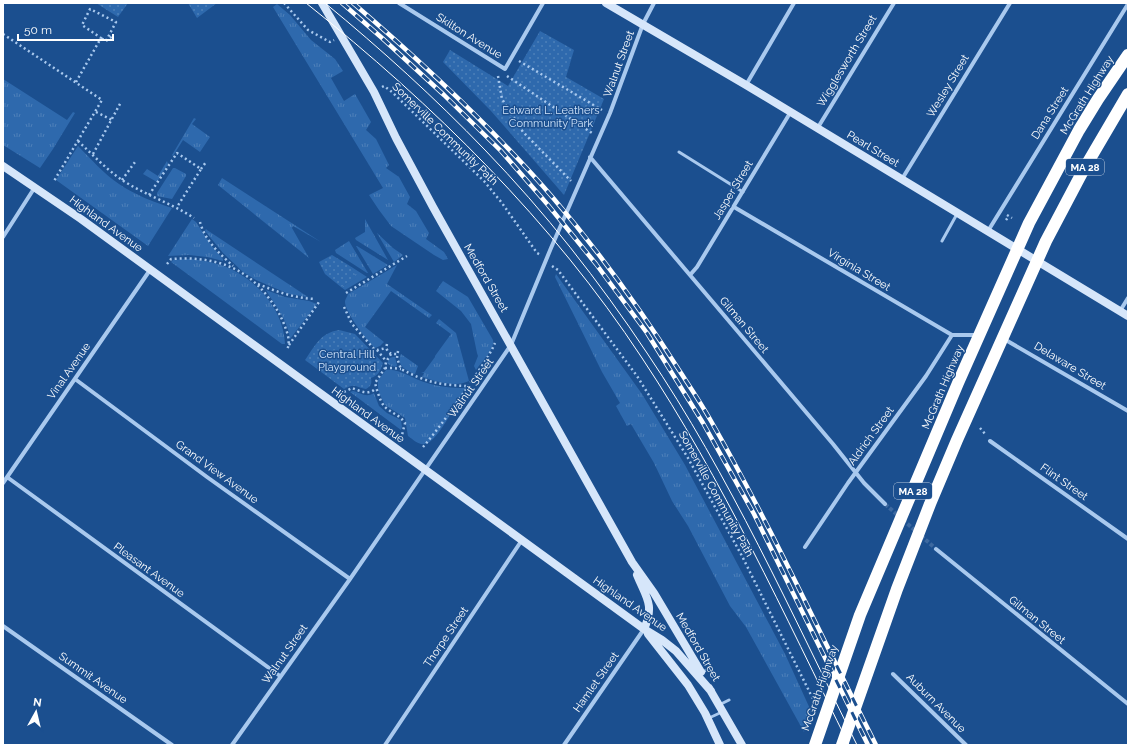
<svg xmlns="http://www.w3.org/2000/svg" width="1131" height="748" font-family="Raleway,sans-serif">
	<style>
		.grass { fill: url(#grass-tufts) }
		.park { fill: url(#park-dots) }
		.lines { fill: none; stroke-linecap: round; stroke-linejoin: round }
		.street-tunnel { stroke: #3d69a0; stroke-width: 4; stroke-dasharray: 4 2; stroke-linecap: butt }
		.path { stroke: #a9c9ee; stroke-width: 2.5; stroke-dasharray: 2 3; stroke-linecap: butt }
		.lane { stroke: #a9c9ee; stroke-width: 3 }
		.street { stroke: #a9c9ee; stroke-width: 4 }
		.secondary { stroke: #d6e6fa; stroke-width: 8 }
		.highway { stroke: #fff; stroke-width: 12 }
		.tram { stroke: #fff; stroke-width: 1 }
		.rail-casing { stroke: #fff; stroke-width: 4.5 }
		.rail { stroke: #1b4f8f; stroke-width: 3; stroke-dasharray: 9; stroke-linecap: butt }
		.labels { text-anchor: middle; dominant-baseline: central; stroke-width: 3; stroke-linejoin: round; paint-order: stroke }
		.shield { fill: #1b4f8f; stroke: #bbcadd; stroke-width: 1 }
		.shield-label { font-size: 10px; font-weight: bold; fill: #fff }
		.street-label { font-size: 11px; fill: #fff; stroke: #1b4f8f }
		.park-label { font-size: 11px; fill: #cfe3fa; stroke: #1b4f8f }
	</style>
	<defs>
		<pattern id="grass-tufts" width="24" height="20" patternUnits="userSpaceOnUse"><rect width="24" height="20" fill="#2e69ad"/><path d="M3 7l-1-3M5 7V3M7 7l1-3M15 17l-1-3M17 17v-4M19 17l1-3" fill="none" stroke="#4d80b9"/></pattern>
		<pattern id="park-dots" width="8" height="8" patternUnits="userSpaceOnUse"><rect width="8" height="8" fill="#2e69ad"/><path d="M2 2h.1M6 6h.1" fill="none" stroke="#4d80b9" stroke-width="1.8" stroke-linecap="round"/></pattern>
	</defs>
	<rect width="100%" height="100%" fill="#1b4f8f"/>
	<path class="grass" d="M277 4 290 15 311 40 335 59 343 71 331 78 344 101 355 94 371 122 366 130 376 139 389 165 386 168 399 177 410 197 407 204 416 211 429 233 426 239 444 252 448 259 443 260 434 255 391 226 379 210 369 195 383 188 273 7Z
		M3 79 67 120 73 112 75 113 53 149 40 168 3 145Z
		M194 118 196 119 192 124 210 137 200 152 183 140 173 156 172 155Z
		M78 146C91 159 104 174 119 184 135 195 154 202 172 208L148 246 56 180Z
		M167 161 168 164 157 182 143 174 147 169 158 176Z
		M173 168H175L186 174V176L172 199 157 196V193Z
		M222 178 321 242 293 226 292 228 309 258 218 185Z
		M192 219 196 222 211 245 223 259V261L207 257 189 255 168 256Z
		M365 219 388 260 356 240 355 238 365 232Z
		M206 229 207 230 308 297 289 294 256 280 243 272 223 253 205 231Z
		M377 233 393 248 403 255 394 262Z
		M349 241 368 273H367L336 253 335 250Z
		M356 246H357L388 265 373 274Z
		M189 259C198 260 208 261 217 264 251 273 284 307 285 344H282L171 262 173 260Z
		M397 265 387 284 432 315 429 318 391 291 365 327 384 342 380 346 375 348C367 341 344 311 345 301 346 298 347 297 348 294Z
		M350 266 367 277 345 290 341 287 356 278Z
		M556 274 642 394 685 465 785 654 811 711 804 732 746 627 730 606 688 526 672 501 654 463 631 424 627 426 616 406 620 403 602 372 555 277Z
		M443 281 468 297 493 340C495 350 481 362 476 370L474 366 478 356 477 353 471 324 461 311 436 291Z
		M266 290 285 297 309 301 317 304 290 339C288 320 275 306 266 290Z
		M439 319 456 333 469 381C455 388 435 381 422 377L424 373 421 372H424L435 357V356L451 334 436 323Z
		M401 354 418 366 415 374C406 370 396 366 401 354Z
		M393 357H395L397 365 396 367 391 366 387 363 390 358Z
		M386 370C400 368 414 380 427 383 439 387 453 388 465 388 458 400 437 443 425 444 418 445 414 440 408 436L405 418 385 405 380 395 378 388V380Z
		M353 391C361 393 366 398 374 393L379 406 387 413 401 420 402 427 401 430 350 392Z"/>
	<path class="park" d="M96 3H128L118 17Z
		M188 3H217L197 18Z
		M540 31 574 50 566 77 604 99 564 195 491 111 443 62 450 50 508 86Z
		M332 255 350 266 357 278 341 287 325 274 319 262Z
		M339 330 355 334 383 363C381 370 378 376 371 378 372 384 371 386 366 389 355 387 355 383 344 389L305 360C315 346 320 333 339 330Z"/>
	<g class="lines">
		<path class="street-tunnel" d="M885 504 936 549"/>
		<path class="path" d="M284 3 308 30 330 42 334 40
			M3 34 102 100 54 181
			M106 41 114 35
			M519 61 602 110
			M498 76 502 99 523 132 571 181
			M507 76 592 133
			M76 82 101 38 82 25 90 9 116 22 106 41 101 38
			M382 87 384 86 392 92 484 181 502 203 537 253 541 255
			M96 112 112 120
			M78 141C92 154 106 169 122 180 145 195 171 203 194 218
			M93 154 121 102
			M201 169 206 162
			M122 180 135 162
			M149 195 177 153 201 169 177 207
			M1007 215 1012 218
			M1006 220 1009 216
			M200 222C205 241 220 254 233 266
			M167 264 171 259C210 256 244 265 268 297 275 306 280 314 284 324 287 332 291 341 287 350
			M552 266 558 270 637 376 688 458 742 556 816 705
			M258 284C277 292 295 298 315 299
			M346 293 407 256
			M344 307 352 324 374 349 378 350 386 348
			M387 344 386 348C389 354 391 354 397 354
			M289 345 319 302
			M377 350 386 361
			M398 351 397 358 401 369C426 382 439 385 467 386
			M391 354 386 362 385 368 375 383C377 390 380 402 385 407 391 413 400 415 405 423L402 435
			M385 368H392L401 369
			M344 392 352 388C360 391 369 396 376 388
			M980 428 986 435
			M423 447C440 427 456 404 471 382 479 370 489 357 495 343"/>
		<path class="lane" d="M679 152 743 192
			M942 241 957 214
			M701 673 710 668
			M719 705 729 700
			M709 718 722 712"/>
		<path class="street" d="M399 3 505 69 543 3
			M746 85 794 3
			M817 129 894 3
			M590 157 833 444 864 483 885 504
			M902 179 1010 3
			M734 207 952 335H978
			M988 231 1128 4
			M3 237 35 187
			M690 275 697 267 790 113
			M1120 311 1128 298
			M1004 339 1128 411
			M75 379 207 477 350 579
			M990 441 1128 539
			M7 477 280 676
			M3 483 150 270
			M805 547 848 483 926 376 952 335
			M936 549 1128 704
			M3 626 172 745
			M893 674 966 745
			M232 745 350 579 511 345 551 248 610 113 643 24 654 3
			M385 745 522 540
			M564 745 644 629"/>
		<path class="secondary" d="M322 3 374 92 396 138 433 207 632 562 654 593 701 672
			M606 3 746 85 1128 316
			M3 166 81 219 644 629 662 640 676 651 711 691
			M637 575C646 597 655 605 644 629
			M648 634 688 685 705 713 720 745
			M709 688 742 745"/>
		<path class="highway" d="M815 745 860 615 958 383 1029 223 1079 130 1098 99 1128 55
			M842 745 897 589 930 504 957 440 1046 241 1084 169 1128 94"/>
		<path class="tram" d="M306 3C434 105 552 221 642 358 723 480 784 614 849 745
			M325 3C381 49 435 98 485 150 545 212 599 281 647 353 730 476 791 612 857 745"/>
		<defs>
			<path id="rail" d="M342 3 382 38 444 95 501 151 548 205 596 264 647 333 703 423 754 514 868 745
				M353 3C424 64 493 128 554 199 600 253 641 310 679 370 690 387 701 403 711 421 771 526 821 636 876 745"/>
		</defs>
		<use href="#rail" class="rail-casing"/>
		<use href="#rail" class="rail"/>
	</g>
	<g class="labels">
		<g class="shield">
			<rect x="1066" y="159" width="38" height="16" rx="3"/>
			<rect x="894" y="483" width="38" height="16" rx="3"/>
		</g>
		<g class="shield-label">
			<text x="1085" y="167">MA 28</text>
			<text x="913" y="491">MA 28</text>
		</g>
		<g class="street-label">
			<text transform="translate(469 36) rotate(32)">Skilton Avenue</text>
			<text transform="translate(847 61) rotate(-59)">Wigglesworth Street</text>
			<text transform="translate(619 64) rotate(-70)">Walnut Street</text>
			<text transform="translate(948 86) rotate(-59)">Wesley Street</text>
			<text transform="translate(1087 95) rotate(-58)">McGrath Highway</text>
			<text transform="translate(1050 113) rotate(-58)">Dana Street</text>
			<text transform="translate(445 134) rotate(44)">Somerville Community Path</text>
			<text transform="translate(873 149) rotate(31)">Pearl Street</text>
			<text transform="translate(733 190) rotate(-59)">Jasper Street</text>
			<text transform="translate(106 224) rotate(36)">Highland Avenue</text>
			<text transform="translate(859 270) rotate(31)">Virginia Street</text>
			<text transform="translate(486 278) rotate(60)">Medford Street</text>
			<text transform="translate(744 325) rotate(50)">Gilman Street</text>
			<text transform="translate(1070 366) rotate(31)">Delaware Street</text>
			<text transform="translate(69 371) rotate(-55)">Vinal Avenue</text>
			<text transform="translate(943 387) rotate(-67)">McGrath Highway</text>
			<text transform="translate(471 388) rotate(-55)">Walnut Street</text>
			<text transform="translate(368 415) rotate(36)">Highland Avenue</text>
			<text transform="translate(871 436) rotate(-54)">Aldrich Street</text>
			<text transform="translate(217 472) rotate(36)">Grand View Avenue</text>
			<text transform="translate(1064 482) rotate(35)">Flint Street</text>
			<text transform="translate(716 494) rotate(61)">Somerville Community Path</text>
			<text transform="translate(149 570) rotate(36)">Pleasant Avenue</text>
			<text transform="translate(630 604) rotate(35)">Highland Avenue</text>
			<text transform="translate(1037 620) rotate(39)">Gilman Street</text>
			<text transform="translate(446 637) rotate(-56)">Thorpe Street</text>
			<text transform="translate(698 647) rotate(60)">Medford Street</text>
			<text transform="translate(285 654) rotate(-55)">Walnut Street</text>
			<text transform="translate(93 678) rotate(35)">Summit Avenue</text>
			<text transform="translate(596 682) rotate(-55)">Hamlet Street</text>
			<text transform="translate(820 688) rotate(-71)">McGrath Highway</text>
			<text transform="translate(936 703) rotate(45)">Auburn Avenue</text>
		</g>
		<g class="park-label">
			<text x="551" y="110">Edward L. Leathers<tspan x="551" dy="13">Community Park</tspan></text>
			<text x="347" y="354">Central Hill<tspan x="347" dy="13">Playground</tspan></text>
		</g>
	</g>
	<rect width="1131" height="748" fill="none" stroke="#ffffff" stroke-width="8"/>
	<g transform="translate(36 712) rotate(8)" stroke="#1b4f8f" stroke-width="3" paint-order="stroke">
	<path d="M0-3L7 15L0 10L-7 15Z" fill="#ffffff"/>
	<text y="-6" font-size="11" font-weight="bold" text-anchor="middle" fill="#ffffff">N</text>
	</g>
	<path d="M18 34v6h95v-6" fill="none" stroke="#ffffff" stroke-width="2"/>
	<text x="24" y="34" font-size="12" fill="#ffffff" stroke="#1b4f8f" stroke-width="3" paint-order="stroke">50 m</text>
</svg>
